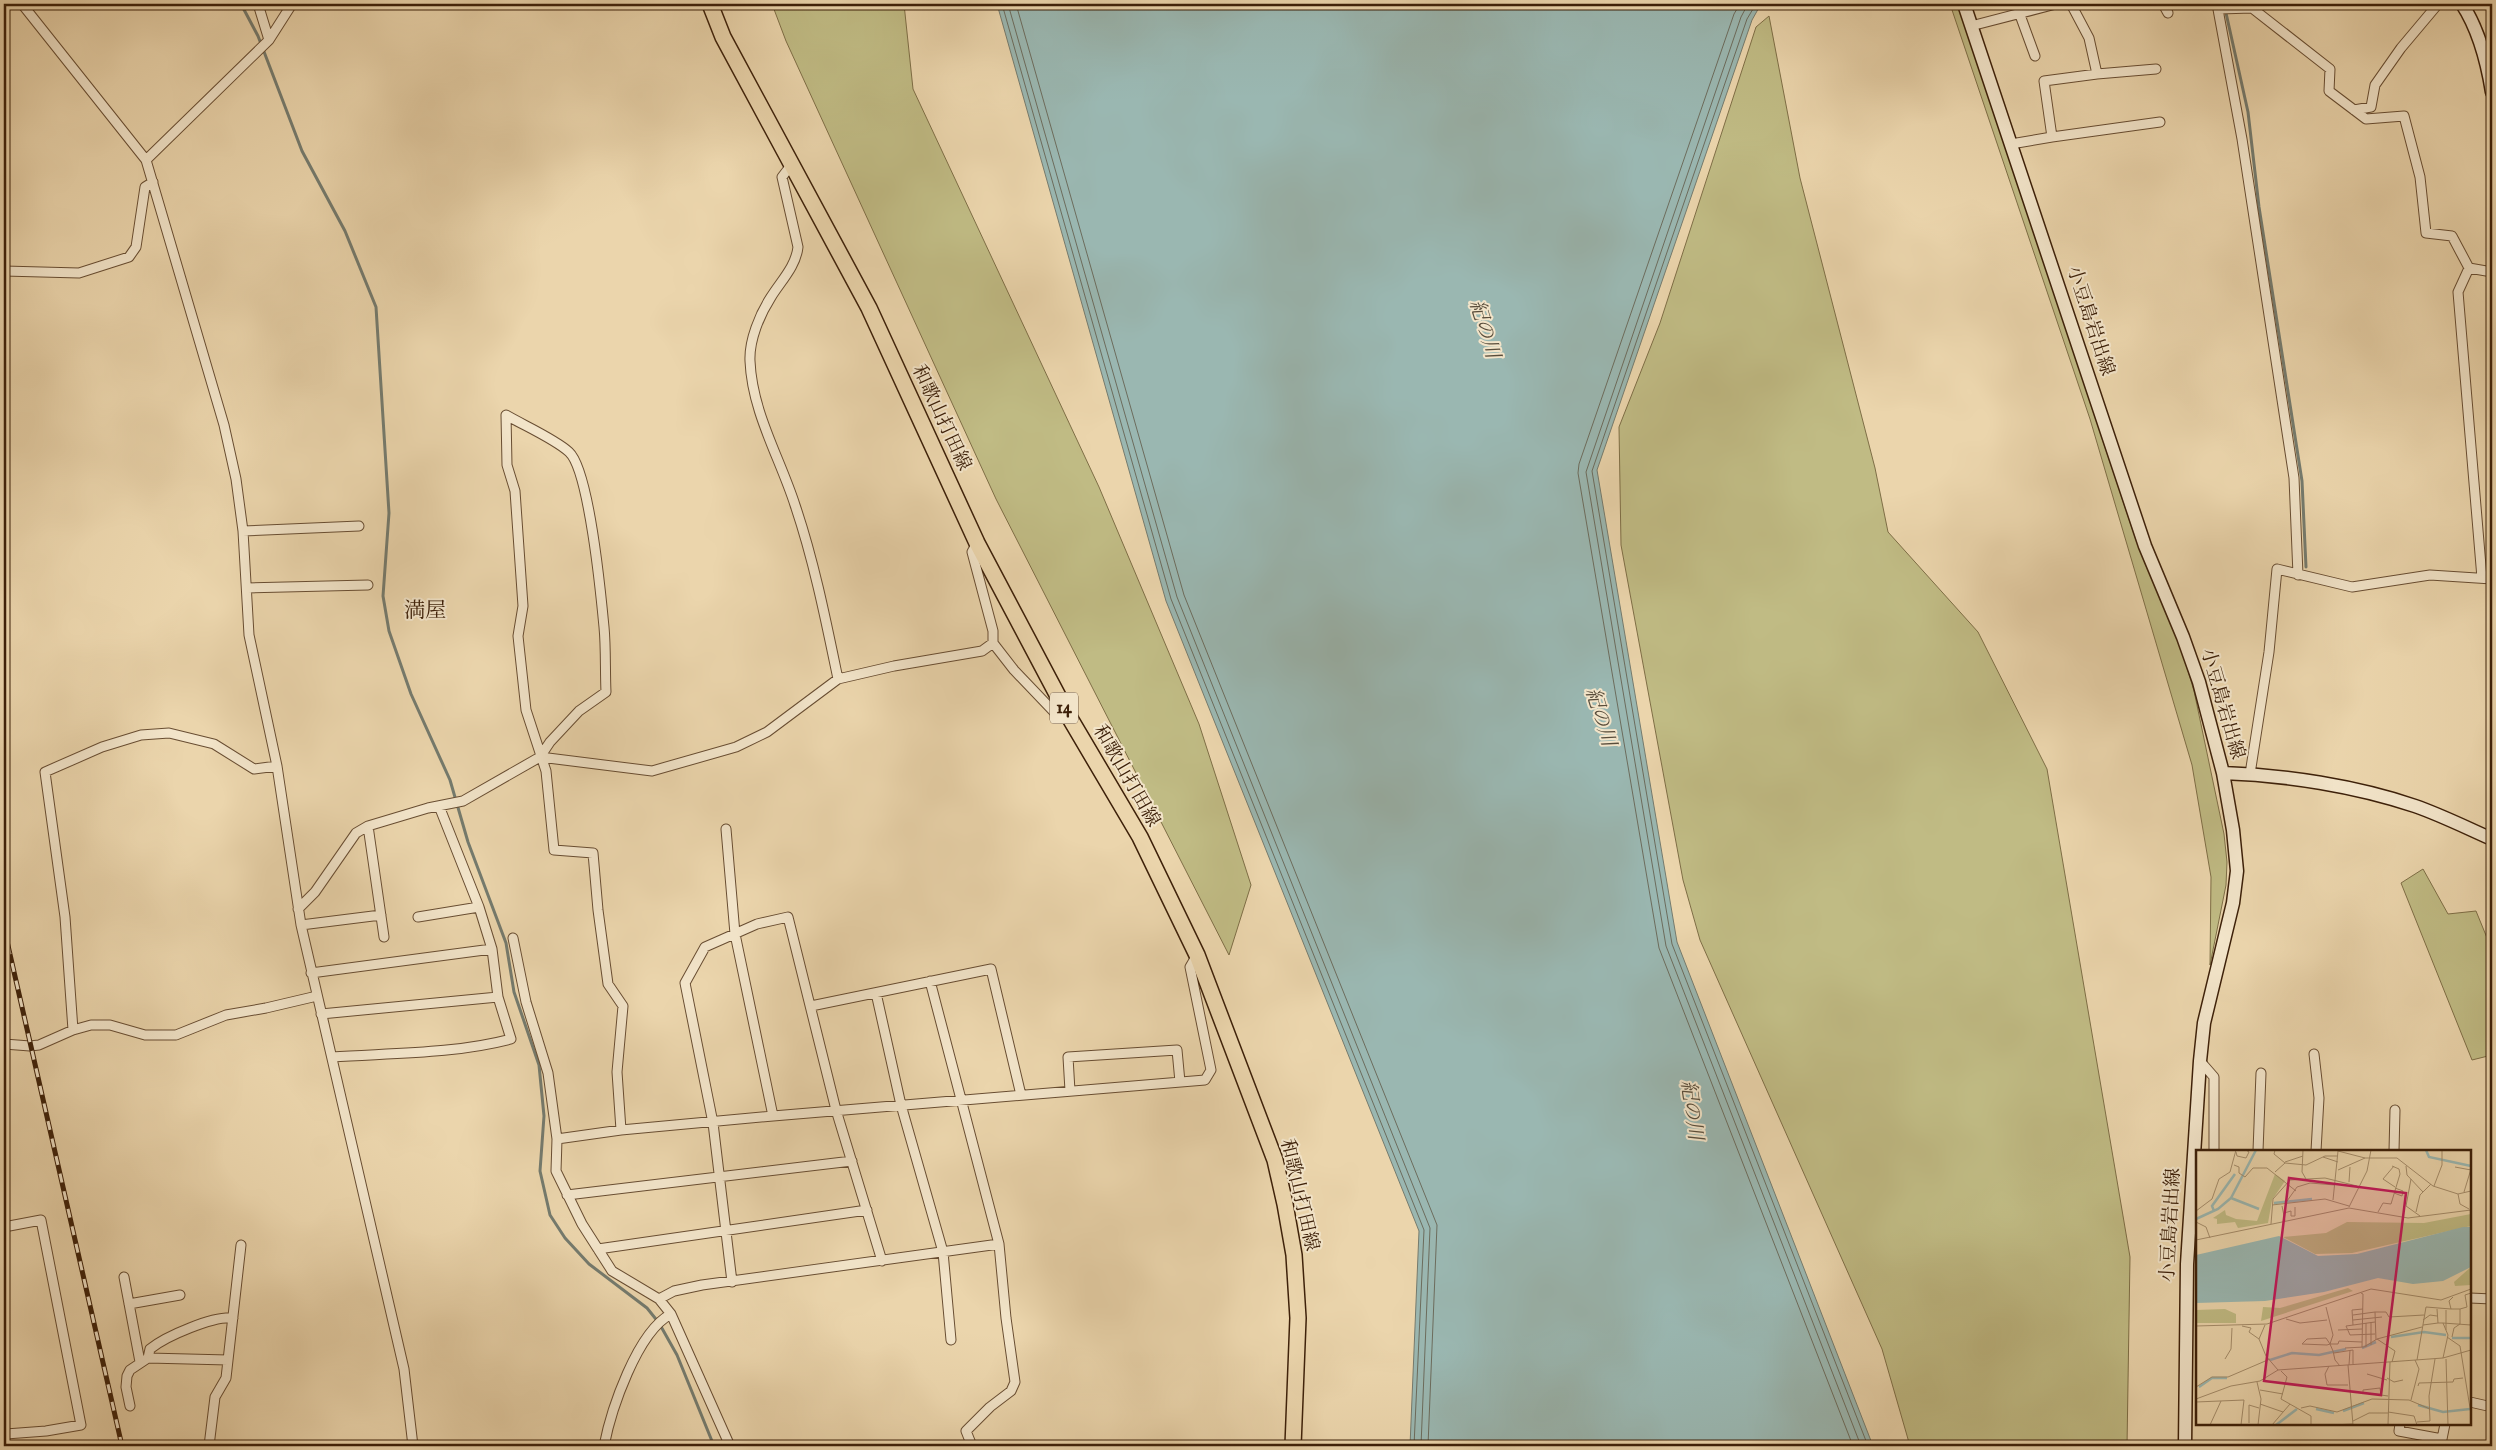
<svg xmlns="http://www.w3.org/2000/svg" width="2496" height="1450" font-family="'IM FELL English','Noto Serif JP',serif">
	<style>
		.green { fill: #c0bb84; stroke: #7e6e46 }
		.water { fill: #9ab7b1; stroke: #757b6e }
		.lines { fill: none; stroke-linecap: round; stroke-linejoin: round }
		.shore { stroke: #6c6c5d; stroke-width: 1 }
		.stream { stroke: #757b6e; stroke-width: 3 }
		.street-casing { stroke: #684d32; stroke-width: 11 }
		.secondary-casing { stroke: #3d2009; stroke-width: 15 }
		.primary-casing { stroke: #3d2009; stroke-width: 18 }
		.street { stroke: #f2e4c9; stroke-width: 9 }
		.secondary { stroke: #f2e4c9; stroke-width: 12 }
		.primary { stroke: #ebd5ac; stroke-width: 15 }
		.rail-casing { stroke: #3d2009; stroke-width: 5 }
		.rail { stroke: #f2e4c9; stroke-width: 3; stroke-dasharray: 9; stroke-linecap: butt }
		.labels { text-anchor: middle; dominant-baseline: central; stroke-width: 4; stroke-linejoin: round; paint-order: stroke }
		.shield { fill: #f2e4c9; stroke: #735b43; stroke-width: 1 }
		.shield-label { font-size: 18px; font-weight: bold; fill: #3d2009 }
		.street-label { font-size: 19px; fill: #3d2009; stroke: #f2e4c9 }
		.water-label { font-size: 20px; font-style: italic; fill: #594d3b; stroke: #f2e4c9 }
		.quarter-label { font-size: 21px; fill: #3d2009; stroke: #f2e4c9 }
		.inset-river { fill: none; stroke: #9ab7b1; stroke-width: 2.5 }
		.inset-road { fill: none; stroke: #a58d6b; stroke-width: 1 }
		.view { fill: #c2185b; fill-opacity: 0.15; stroke: #c2185b; stroke-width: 2.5 }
		.inset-edge { fill: none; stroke: #3d2009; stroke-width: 2.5 }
	</style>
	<rect width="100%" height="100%" fill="#ebd5ac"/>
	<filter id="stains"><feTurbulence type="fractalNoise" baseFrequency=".004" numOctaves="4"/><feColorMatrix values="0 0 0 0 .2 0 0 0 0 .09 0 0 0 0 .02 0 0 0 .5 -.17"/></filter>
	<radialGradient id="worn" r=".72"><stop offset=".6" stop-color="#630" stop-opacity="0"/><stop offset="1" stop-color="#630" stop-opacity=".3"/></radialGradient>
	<path class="green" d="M772 4H904L913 89 1099 487 1199 724 1251 885 1229 955 996 499 786 41Z
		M1950 4H1958L2136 540 2181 647 2194 691 2224 834 2227 862 2226 885 2210 965 2211 877 2192 765 2090 419Z
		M1769 16 1800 178 1875 468 1888 532 1978 632 2047 769 2130 1257 2127 1446H1910L1882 1349 1700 940 1683 880 1621 545 1619 427 1660 323 1756 27Z
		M2423 869 2448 914 2476 911 2492 950V1055L2472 1060 2401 883Z"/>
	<path class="water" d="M997 4H1761L1752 20 1597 470 1677 942 1873 1446H1410L1419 1231 1166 601Z"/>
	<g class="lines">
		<path class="shore" d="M1002 4 1171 599 1424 1230 1414 1446
			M1008 4 1177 597 1430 1228 1421 1446
			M1016 4 1184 595 1437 1225 1428 1446
			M1740 4 1734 14 1579 464 1578 473 1659 948 1853 1446
			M1748 4 1741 17 1586 472 1666 946 1861 1446
			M1756 4 1747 19 1592 471 1672 944 1868 1446"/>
		<path class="stream" d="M241 4 258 36 302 151 345 231 376 307 389 513 383 596 389 631 411 694 450 780 468 842 506 943 514 992 539 1065 544 1116 540 1171 550 1215 565 1238 589 1264 647 1308 659 1323 677 1355 714 1446
			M2224 4 2248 112 2259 207 2302 481 2306 567"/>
		<defs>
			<path id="street" d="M22 4 146 160 224 425 236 479 243 531 249 635 277 766 301 925 404 1369 413 1446
				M258 4 269 40
				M2071 4 2089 38 2097 74 2044 81 2052 137 2160 122
				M2163 4 2168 13
				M2217 4 2242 139 2294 478 2298 575
				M2219 9 2252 8 2330 69 2329 91 2366 119 2404 116 2420 177 2426 233 2452 236 2469 268 2458 292 2482 578
				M2020 15 2035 56
				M1971 26 2056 4
				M2097 74 2156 69
				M2354 110 2371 107 2375 85 2401 48 2438 4
				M2011 144 2052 137
				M146 160 269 40 292 4
				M792 164 782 177 798 247C796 266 781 281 771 297 760 314 749 340 750 361 752 412 780 458 795 505 814 561 826 621 838 679
				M2469 268 2492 272
				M4 271 79 273 129 257 136 247 145 187 153 182
				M243 531 359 526
				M977 543 972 552 993 631V643L1014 670 1056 714 1068 715
				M248 588 368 585
				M540 757 652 771 736 747 767 732 838 679 894 666 982 651 993 643
				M2250 774 2269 652 2277 569 2352 587 2430 575 2492 579
				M368 826 384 937
				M726 829 735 934 773 1116
				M298 909 315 892 356 833 368 826 428 808 463 801 540 757 550 742 579 711 606 692C605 670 606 648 604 627 601 595 589 470 569 452 555 439 523 425 506 415L507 465 515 491 523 606 518 636 526 710 546 771 554 850 593 853 598 910 608 984 623 1006 617 1072 621 1130
				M418 917 479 907
				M301 925 381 915
				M513 938 526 1002 548 1073 557 1139 556 1171 582 1224 612 1271 659 1299 671 1314 730 1446
				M311 973 492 949
				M930 981 999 1244 1006 1318 1015 1382 1011 1391 990 1407 966 1431 972 1446
				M876 993 901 1105 943 1252 951 1340
				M811 1006 991 969 1021 1095
				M321 1014 498 997
				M73 1030 65 917 45 772 102 747 141 735 169 733 214 744 254 769 277 766
				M4 1044 30 1046 39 1045 73 1030 91 1025H110L145 1035H176L226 1015 266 1008 317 996
				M2314 1054 2319 1098 2316 1151
				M332 1057C391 1053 454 1054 511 1039L498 997 492 949 479 907 439 806
				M2200 1061 2214 1077V1151
				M1070 1091 1068 1057 1177 1050 1180 1082
				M557 1139 621 1130 773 1116 1205 1080 1211 1070 1190 967 1197 955
				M2258 1151 2261 1073
				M2394 1151 2395 1110
				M567 1195 852 1161
				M4 1227 41 1220 81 1425 46 1431 6 1434 4 1437
				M598 1249 867 1210
				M124 1277 140 1362
				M732 1282 713 1123 685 983 705 947 757 924 788 917 836 1110 882 1261
				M2470 1298 2492 1299
				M659 1299 674 1291 702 1285 999 1244
				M129 1304 180 1295
				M148 1358 150 1349C166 1336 213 1316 233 1318
				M2470 1402 2492 1407
				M130 1406 126 1387 127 1376 130 1370 148 1358 228 1360
				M2400 1424 2399 1431 2442 1439 2441 1446
				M2442 1439 2445 1424
				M209 1446 215 1397 226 1378 241 1245
				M604 1446C611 1410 637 1332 671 1314"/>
			<path id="secondary" d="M1964 4 2145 546 2183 637 2199 682 2223 773 2233 830 2237 871 2233 903 2204 1023 2200 1061 2187 1264 2185 1446
				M2462 4C2479 30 2487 61 2492 92
				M2223 773C2285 775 2356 786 2415 806 2441 815 2467 828 2492 839"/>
			<path id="primary" d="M710 4 723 37 869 308 977 543 1068 715 1140 837 1197 955 1275 1160 1285 1204 1294 1255 1298 1318 1293 1446"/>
		</defs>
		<use href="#street" class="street-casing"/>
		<use href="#secondary" class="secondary-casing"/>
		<use href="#primary" class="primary-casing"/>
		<use href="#street" class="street"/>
		<use href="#secondary" class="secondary"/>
		<use href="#primary" class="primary"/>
		<defs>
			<path id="rail" d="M4 928 122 1446"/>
		</defs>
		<use href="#rail" class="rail-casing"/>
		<use href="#rail" class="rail"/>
	</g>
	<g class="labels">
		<rect class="shield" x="1050" y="692.5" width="28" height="31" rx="4"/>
		<g class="shield-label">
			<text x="1064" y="708">14</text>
		</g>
		<g class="street-label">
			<text transform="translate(2090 321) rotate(72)">小豆島岩出線</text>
			<text transform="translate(941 418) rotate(65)">和歌山打田線</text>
			<text transform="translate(2222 704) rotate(74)">小豆島岩出線</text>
			<text transform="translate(1126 776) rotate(60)">和歌山打田線</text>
			<text transform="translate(1299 1195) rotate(77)">和歌山打田線</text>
			<text transform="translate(2171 1225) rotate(-87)">小豆島岩出線</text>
		</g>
		<g class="water-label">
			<text transform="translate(1484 329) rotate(73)">紀の川</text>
			<text transform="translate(1600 717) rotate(73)">紀の川</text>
			<text transform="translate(1691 1110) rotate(82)">紀の川</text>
		</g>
		<g class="quarter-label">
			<text x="425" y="611">満屋</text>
		</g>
	</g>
	<g transform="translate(2196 1150)">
		<rect width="275" height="275" fill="#ebd5ac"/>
		<path d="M79 24 89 31 76 50 72 73 42 78 39 72 21 74V69L17 68 29 60 30 65 40 69 61 71ZM275 64V76L156 103 119 104 87 87 130 83 151 72 228 73ZM275 117V135L259 136 258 132ZM152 138 157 141 65 171 67 157 84 158ZM29 159 40 164V173H0V160Z" fill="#c0bb84"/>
		<path d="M267 77H275V117L247 131 217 134 182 128 128 142 69 151 0 153V105L83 86 122 106 161 104Z" fill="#9ab7b1"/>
		<path class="inset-river" d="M230 0 233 7 275 16M35 48 63 59M78 53 116 49M18 61 16 56 39 24M0 69 22 59 35 48 60 0M195 187 228 182 250 185M256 188H275M166 198 180 192M74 210 96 203 123 205 150 199M3 237 16 228H31M222 255 247 262 274 259M120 259 138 263M147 261 168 253M80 275 101 259"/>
		<path class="inset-road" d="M79 0 78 4 89 13M107 0 106 22 110 29M142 1 169 8H201L237 36 262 44 275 41M40 2 41 6 50 8 53 2 50 0M127 7 142 12M89 12 107 6M38 15 43 17V23L49 27 57 18H71L100 41M198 16 187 29 199 37M210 16 211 25 227 42M259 17 275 20M142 20 169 8M79 22 89 13 110 15 129 6H141M215 29 210 56 224 66M153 32 154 17M238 36 246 15V0M268 42 275 19M198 43 206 46 207 41 199 38M262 44 264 54 273 59M137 50 142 1M91 51 101 37 114 33 139 35M76 55 129 49 153 56M86 56 89 71M153 57 171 21 175 0M0 61 16 49 23 29 34 22 40 0M182 62 187 53 195 54 204 24 203 19 196 16M220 62 224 45 235 34M88 63 95 61V66H99V57M0 72 10 77 14 88M75 74 77 49 94 30 129 28 161 36M0 90 153 58 212 68 275 60M165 143 167 144 166 197M130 157 137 185 134 194M241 159 242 173H247L252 185 247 208M255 159H264V174M264 159 271 157 269 145 275 143M179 162 180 190M157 165 179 162H190L193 167 228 165M90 169 104 173 131 170M157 170 186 167M227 170 234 165 241 166M175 172V195M179 172 150 176 154 185 179 184M247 173 275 175M69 175 63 189 70 206 82 220M157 175 156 160 167 159M227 175 242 173M0 176 71 174 175 139 245 150 275 139M46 176 55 178 53 182 63 189M0 178V202M142 180 166 179M250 180V160M251 187 264 196 275 264M256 187 258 178 264 174M181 189 199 201 196 212M170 197V173M149 198 168 197 181 189 226 177M138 203 157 200V214M29 209 35 199 36 178M250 209 252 275M221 210 230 157 255 159 253 151 257 147M152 215 157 275M153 215 154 200M133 216 129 224 131 235H152M144 216 139 210 137 201 134 194 130 188 111 189 106 194 131 195 134 194H142L143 191 166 192M85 221 91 227 85 249 115 266V275M171 224 191 230M191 228 198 232 207 230M61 232 65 249 62 275M222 236 223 233 257 232 258 229 267 228M0 237 16 227H32L74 209M64 240 87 244M167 243V240L184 238 185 245 192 246M0 249 35 236 64 231 82 220 247 208 275 200M215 250 223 219 219 210M0 252 48 250 45 275M64 254 87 262M105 258 114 256 141 262 176 249 213 250 234 259M192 262 218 266 221 275M157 271 173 263H192M221 272 234 271 233 246 239 209M53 273V255L63 258M14 275 25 251M76 275 94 254M136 275 157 274M192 275 194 212"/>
		<path class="view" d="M93 28 210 43 185 245 68 231Z"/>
		<rect width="275" height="275" class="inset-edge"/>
	</g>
	<rect width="2496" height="1450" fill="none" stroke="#ebd5ac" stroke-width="20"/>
	<rect x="5" y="5" width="2486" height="1440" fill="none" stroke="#3d2009" stroke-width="2.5"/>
	<rect x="10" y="10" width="2476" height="1430" fill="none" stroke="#3d2009"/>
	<rect width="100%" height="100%" filter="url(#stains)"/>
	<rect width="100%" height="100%" fill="url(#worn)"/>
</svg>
